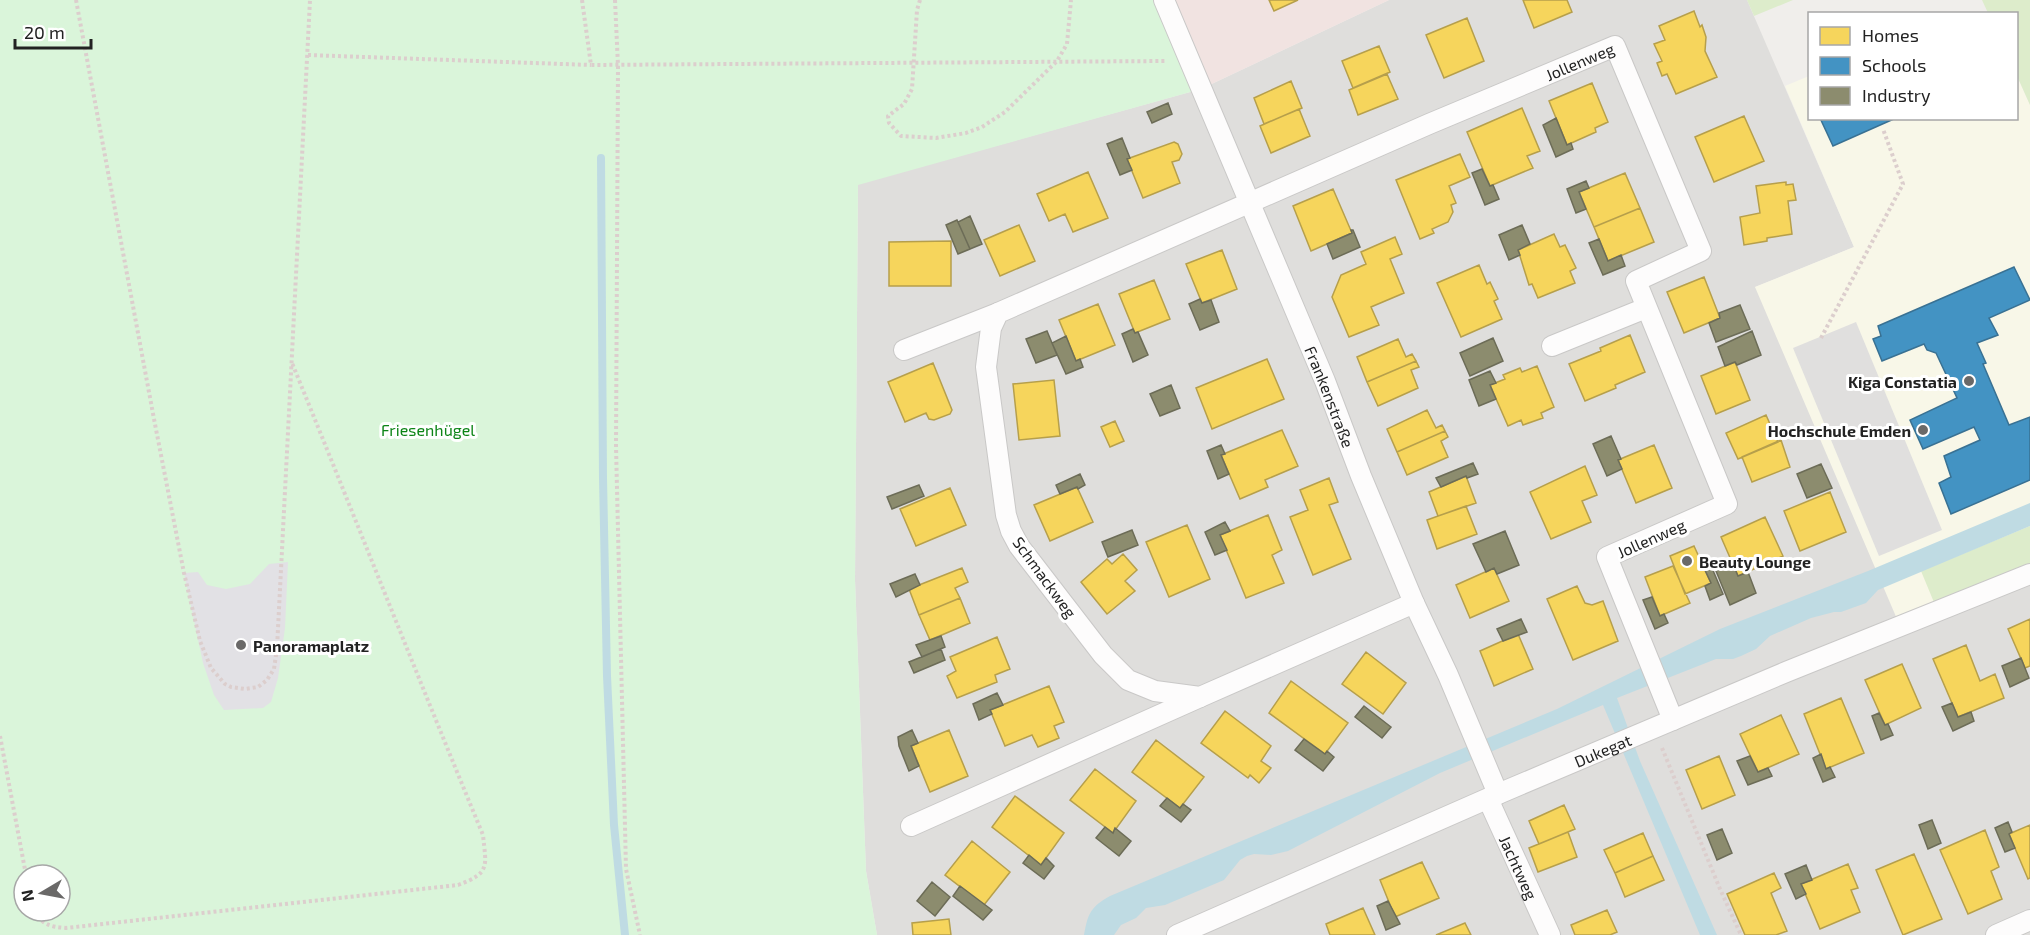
<svg xmlns="http://www.w3.org/2000/svg" width="2030" height="935" font-family="'Exo 2',sans-serif">
	<style>
		.residential { fill: #dfdedc }
		.commercial { fill: #f1e3e1 }
		.education { fill: #f8f7e8 }
		.grass { fill: #ddeccb }
		.park { fill: #daf5da; fill-rule: evenodd }
		.parking { fill: #e0dfde }
		.plaza { fill: #e2e1e5 }
		.water { fill: #bfdbe3 }
		.homes { fill: #f6d55c; stroke: #b69f4b; stroke-width: 1.5 }
		.schools { fill: #4393c3; stroke: #397193; stroke-width: 1.5 }
		.industry { fill: #8c8c6e; stroke: #6c6c57; stroke-width: 1.5 }
		.lines { fill: none; stroke-linecap: round; stroke-linejoin: round }
		.stream { stroke: #bfdbe3; stroke-width: 8 }
		.street-casing { stroke: #c9c8c7; stroke-width: 22 }
		.path { stroke: #dccecd; stroke-width: 4; stroke-dasharray: 3 3; stroke-linecap: butt }
		.street { stroke: #fdfcfc; stroke-width: 20 }
		.poi-dot { fill: #6a6968; stroke: #fff; stroke-width: 2 }
		.labels { text-anchor: middle; dominant-baseline: central; stroke-width: 6; stroke-linejoin: round; paint-order: stroke }
		.street-label { font-size: 16px; fill: #222; stroke: #fff }
		.poi-label { font-size: 16px; font-weight: bold; fill: #222; stroke: #fff; text-anchor: end }
		.park-label { font-size: 16px; fill: #0c8416; stroke: #fff }
	</style>
	<rect width="100%" height="100%" fill="#f0eeeb"/>
	<path class="residential" d="M1389 0H1747L1854 247 1755 287 2030 574V935H877L866 871 855 580 858 184 1201 89Z"/>
	<path class="commercial" d="M1164 0H1389L1201 89Z"/>
	<path class="education" d="M1809 76 1810 118H2016L2017 76 2030 105V574L1900 626 1755 287 1854 247 1785 86Z"/>
	<path class="grass" d="M1747 0H1793L1754 16Z
		M1982 0H2030V105L2017 76 2016 14 1988 13Z
		M2030 526V574L1938 612 1921 571Z"/>
	<path class="park" d="M0 0H1164L1201 89 858 185 855 580 866 871 877 935H0ZM24 875H60V911H24Z"/>
	<path class="parking" d="M1856 322 1942 530 1879 556 1793 348Z"/>
	<path class="plaza" d="M288 562 285 628 278 678 271 702 263 708 224 710 214 695 203 663 184 573 198 572 207 585 226 589 250 584 269 564Z"/>
	<path class="water" d="M2030 503V526L1878 590 1866 603 1841 612H1834L1811 618 1770 636 1756 649 1741 656 1733 659H1716L1617 698 1640 761 1717 935H1700L1603 705 1440 773 1288 851 1271 855 1254 854 1247 856 1240 860 1224 880 1165 905 1146 908 1136 918 1121 925 1114 935H1084C1088 914 1090 907 1110 896L1557 709 1720 629 1868 571Z"/>
	<path class="homes" d="M1269 0H1298L1274 11Z
		M1523 0H1567L1572 12 1534 28Z
		M1694 11 1700 27 1702 25 1706 37 1705 51 1717 77 1676 94 1667 74 1662 76 1657 63 1662 61 1654 44 1665 40 1659 26Z
		M1467 18 1484 61 1444 78 1426 35Z
		M1379 46 1390 72 1353 88 1342 61Z
		M1387 74 1398 99 1358 115 1349 90Z
		M1291 81 1302 108 1264 124 1254 98Z
		M1592 83 1608 122 1595 128 1596 132 1567 145 1549 101Z
		M1522 108 1540 151 1527 156 1533 168 1490 186 1467 132Z
		M1299 109 1310 136 1271 153 1260 126Z
		M1744 116 1764 161 1714 182 1695 137Z
		M1174 142 1178 144 1182 154 1179 160 1172 162 1180 183 1143 198 1127 159Z
		M1460 154 1470 177 1449 186 1456 203 1451 205 1453 212 1448 222 1432 229 1434 233 1420 239 1396 180Z
		M1088 172 1108 218 1073 232 1065 214 1049 221 1037 194Z
		M1625 173 1640 208 1594 227 1579 192Z
		M1786 182V185L1793 184 1796 200 1788 201 1792 234 1767 238V241L1744 245 1740 217 1760 213 1756 186Z
		M1333 189 1352 233 1311 251 1293 206Z
		M1640 208 1654 242 1608 261 1594 227Z
		M1019 225 1035 261 1000 276 984 240Z
		M1554 234 1560 247 1565 245 1576 268 1570 271 1575 283 1538 298 1532 284 1529 285 1518 250Z
		M1395 237 1402 254 1390 259 1404 293 1371 307 1379 325 1349 337 1332 297 1341 275 1366 264 1361 252Z
		M951 241V286H889V242Z
		M1222 250 1237 289 1202 303 1186 264Z
		M1479 265 1487 284 1490 282 1498 299 1494 301 1502 319 1461 337 1437 283Z
		M1704 277 1720 318 1684 333 1667 292Z
		M1154 280 1170 319 1135 333 1119 294Z
		M1098 304 1115 345 1076 361 1059 320Z
		M1630 335 1645 372 1615 385 1616 388 1585 401 1569 364 1601 351 1600 348Z
		M1398 339 1406 357 1412 354 1416 361 1367 382 1357 357Z
		M1267 359 1284 399 1212 429 1196 388Z
		M1416 361 1419 367 1411 370 1418 388 1378 406 1367 382Z
		M1735 362 1750 400 1716 414 1701 376Z
		M933 363 952 410 950 414 934 420 929 419 926 413 905 422 888 382Z
		M1537 366 1554 407 1541 413 1543 418 1523 425 1521 420 1508 426 1490 385 1505 379 1503 375 1520 368 1522 372Z
		M1054 380 1060 436 1019 440 1013 384Z
		M1427 410 1436 428 1442 425 1445 431 1397 452 1387 429Z
		M1766 415 1778 442 1738 459 1726 433Z
		M1115 421 1124 441 1110 447 1101 427Z
		M1282 430 1298 466 1265 480 1268 487 1240 499 1221 455Z
		M1445 431 1448 437 1441 441 1448 457 1407 475 1397 452Z
		M1781 440 1790 467 1752 482 1742 457Z
		M1654 445 1672 488 1636 503 1618 460Z
		M1585 466 1597 495 1582 501 1591 522 1551 539 1530 492Z
		M1466 476 1476 503 1438 516 1429 492Z
		M1329 478 1338 502 1329 505 1351 559 1313 575 1290 517 1308 510 1300 490Z
		M1077 487 1093 522 1050 541 1034 505Z
		M950 488 966 525 916 546 900 509Z
		M1830 492 1846 532 1800 551 1784 511Z
		M1466 506 1477 534 1437 549 1427 520Z
		M1268 515 1282 550 1272 555 1284 583 1246 598 1220 535Z
		M1765 517 1783 556 1738 576 1721 537Z
		M1187 525 1210 579 1169 597 1146 542Z
		M1694 546 1711 583 1685 594 1670 556Z
		M1123 554 1137 570 1125 581 1135 591 1107 614 1081 582 1107 559 1112 564Z
		M1673 566 1690 603 1660 616 1645 577Z
		M962 568 968 582 955 588 960 598 919 615 909 589Z
		M1494 568 1509 601 1470 618 1456 585Z
		M1577 586 1585 603 1592 605 1603 601 1618 641 1573 660 1547 599Z
		M960 598 970 623 930 640 919 615Z
		M2030 619V666L2025 668 2008 629Z
		M1518 634 1533 669 1494 686 1480 651Z
		M997 637 1010 669 995 675 997 682 957 698 947 676 956 671 950 657Z
		M1966 645 1980 681 1995 674 2004 698 1958 717 1933 659Z
		M1366 652 1406 683 1383 714 1342 684Z
		M1902 664 1921 708 1885 725 1865 680Z
		M1291 681 1348 723 1325 754 1269 713Z
		M1049 686 1064 722 1054 726 1059 738 1038 747 1032 735 1005 746 990 710Z
		M1841 698 1864 753 1826 769 1804 714Z
		M1225 711 1271 746 1261 761 1271 768 1259 783 1250 775 1248 778 1201 743Z
		M1781 715 1799 754 1758 772 1740 734Z
		M949 730 968 776 930 792 911 746Z
		M1156 740 1204 777 1180 808 1132 772Z
		M1719 756 1735 795 1702 809 1686 770Z
		M1095 769 1136 801 1113 833 1070 800Z
		M1015 796 1064 833 1041 865 992 827Z
		M1564 805 1575 829 1539 844 1529 821Z
		M2030 825V878L2028 879 2009 834Z
		M1985 830 1999 867 1991 871 2002 899 1968 914 1940 850Z
		M1568 832 1577 857 1538 872 1529 848Z
		M1643 833 1653 856 1615 873 1604 850Z
		M972 841 1010 872 984 905 945 875Z
		M1914 854 1942 919 1903 935 1876 870Z
		M1653 856 1664 880 1625 897 1615 873Z
		M1422 862 1439 898 1395 917 1380 880Z
		M1848 864 1858 888 1851 890 1860 912 1820 929 1801 884Z
		M1774 873 1781 888 1771 893 1787 931 1776 935H1745L1727 894Z
		M1363 908 1375 935H1330L1326 924Z
		M1607 910 1617 932 1610 935H1575L1571 925Z
		M949 919 951 935H913L912 923Z
		M1465 923 1471 935H1436Z"/>
	<path class="schools" d="M1820 118H1896L1833 146Z
		M2014 267 2030 300 1989 318 1998 335 1977 343 1986 363 1983 364 2009 425 2030 417V480L1951 514 1939 483 1951 477 1944 456 1980 440 1974 427 1923 449 1910 420 1957 398 1936 353 1927 350 1924 344 1882 361 1873 339 1881 336 1878 326Z"/>
	<path class="industry" d="M1168 103 1172 114 1152 123 1147 112Z
		M1556 118 1567 145 1571 143 1573 149 1556 157 1543 125Z
		M1122 138 1130 158 1127 159 1132 170 1120 175 1107 144Z
		M1482 169 1490 186 1493 185 1499 199 1485 205 1472 173Z
		M1586 181 1589 188 1579 192 1586 209 1576 213 1567 189Z
		M970 216 982 244 970 249 958 222Z
		M957 220 970 249 958 254 946 225Z
		M1522 225 1530 244 1518 250 1520 255 1509 260 1499 235Z
		M1351 230H1353L1360 247 1333 259 1327 244 1352 233Z
		M1599 239 1608 261 1621 255 1625 266 1603 275 1589 243Z
		M1200 299 1202 303 1211 300 1219 322 1200 330 1189 304Z
		M1740 305 1750 329 1716 342 1709 323 1720 318 1719 313Z
		M1133 329 1135 333 1138 332 1148 355 1133 362 1122 334Z
		M1047 331 1057 355 1036 363 1026 339Z
		M1752 331 1761 355 1737 365 1735 362 1725 366 1718 347Z
		M1066 336 1076 361 1080 359 1083 367 1066 374 1052 343Z
		M1493 338 1503 361 1470 376 1460 353Z
		M1490 371 1496 383 1490 385 1496 399 1479 406 1469 380Z
		M1171 385 1180 408 1160 416 1150 394Z
		M1611 436 1621 459 1618 460 1622 469 1607 476 1593 444Z
		M1221 445 1225 454 1221 455 1229 474 1218 479 1207 451Z
		M1473 463 1478 474 1467 478 1466 476 1441 487 1436 478Z
		M1821 464 1832 488 1807 498 1797 474Z
		M1080 474 1085 485 1078 489 1077 487 1060 494 1056 485Z
		M919 485 924 496 892 509 887 497Z
		M1225 522 1230 531 1220 535 1227 550 1215 555 1205 532Z
		M1132 530 1138 545 1108 557 1102 542Z
		M1505 531 1519 565 1497 574 1494 568 1486 572 1473 544Z
		M1709 561 1723 594 1710 600 1705 586 1711 583 1702 564Z
		M1733 564 1738 576 1748 572 1756 593 1730 605 1716 571Z
		M915 574 920 585 896 597 890 584Z
		M1652 597 1660 616 1664 614 1668 623 1655 629 1643 600Z
		M1521 619 1527 632 1503 641 1497 629Z
		M941 636 945 647 922 657 916 645Z
		M941 649 945 660 914 673 909 662Z
		M2021 658 2029 678 2010 687 2002 666Z
		M997 693 1003 705 990 710 992 714 979 720 973 704Z
		M1952 703 1958 717 1971 712 1974 721 1953 731 1942 707Z
		M1364 706 1391 727 1382 738 1355 717Z
		M1879 713 1885 725 1888 724 1893 735 1881 740 1872 716Z
		M912 730 918 743 911 746 919 766 909 771 899 746 898 737Z
		M1304 739 1325 754 1327 751 1334 757 1323 771 1295 750Z
		M1821 754 1826 769 1830 767 1835 777 1823 782 1813 758Z
		M1750 756 1758 772 1768 768 1772 776 1748 785 1737 761Z
		M1167 798 1180 808 1183 804 1191 810 1181 822 1160 806Z
		M1932 820 1941 843 1928 849 1919 825Z
		M2008 822 2012 832 2009 834 2015 848 2005 852 1995 828Z
		M1105 827 1113 833 1115 828 1131 841 1119 856 1096 838Z
		M1722 829 1732 853 1717 860 1707 835Z
		M1029 855 1041 865 1046 858 1054 866 1044 879 1023 863Z
		M1806 865 1812 880 1801 884 1806 894 1796 899 1785 874Z
		M932 882 950 897 935 916 917 901Z
		M960 886 992 910 983 920 953 896Z
		M1388 901 1400 924 1386 930 1377 906Z"/>
	<g class="lines">
		<path class="stream" d="M601 158 603 478 607 676 614 825 625 935"/>
		<defs>
			<g id="street">
				<path id="s1" d="M1164 0 1325 381 1361 476 1414 603 1448 675 1498 794"/>
				<path d="M1552 346 1646 308"/>
				<path d="M904 350 998 313"/>
				<path id="s2" d="M1414 603 1200 697 1155 691 1128 680 1103 655 1019 546 1011 531 1006 515 986 367 991 328 998 313 1429 124 1615 46 1701 251 1636 281 1727 504 1607 557 1673 720"/>
				<path id="s3" d="M1488 799 1550 935"/>
				<path d="M911 826 1200 697"/>
				<path id="s4" d="M1177 935 1498 794 1786 672 2030 574"/>
				<path d="M1996 935 2030 920"/>
			</g>
		</defs>
		<use href="#street" class="street-casing"/>
		<path class="path" d="M76 0 154 419 184 573 200 641 211 668 225 684 231 687 245 689 258 687 267 680 274 669 277 648 310 0
			M582 0 591 65 1167 61
			M615 0 618 66 616 446 626 869 640 935
			M920 0 917 10 912 89 904 104 888 116 889 123 901 136 936 138 966 133 982 127 1005 112 1057 61 1067 44 1071 0
			M308 55 591 65
			M1821 338 1903 184 1883 129
			M0 736 26 875
			M1662 748 1720 889 1741 935
			M35 911C41 925 52 927 66 928L458 885C491 873 486 866 483 835 418 678 356 520 292 363"/>
		<use href="#street" class="street"/>
	</g>
	<g class="poi-dot">
		<circle cx="1969" cy="381" r="6"/>
		<circle cx="1923" cy="430" r="6"/>
		<circle cx="1687" cy="561" r="6"/>
		<circle cx="241" cy="645" r="6"/>
	</g>
	<g class="labels">
		<g class="street-label">
			<text stroke="none"><textPath href="#s2" startOffset="1354">Jollenweg</textPath></text>
			<text stroke="none"><textPath href="#s1" startOffset="430">Frankenstraße</textPath></text>
			<text transform="translate(1651 538) rotate(-24)">Jollenweg</text>
			<text transform="translate(1045 577) rotate(54)">Schmackweg</text>
			<text stroke="none"><textPath href="#s4" startOffset="464">Dukegat</textPath></text>
			<text stroke="none"><textPath href="#s3" startOffset="75">Jachtweg</textPath></text>
		</g>
		<g class="poi-label">
			<text x="1957" y="381">Kiga Constatia</text>
			<text x="1911" y="430">Hochschule Emden</text>
			<text x="1699" y="561" text-anchor="start">Beauty Lounge</text>
			<text x="253" y="645" text-anchor="start">Panoramaplatz</text>
		</g>
		<g class="park-label">
			<text x="428" y="429">Friesenhügel</text>
		</g>
	</g>
	<rect x="1808" y="12" width="210" height="108" fill="#ffffff" stroke="#a7a7a7" stroke-width="1.5"/>
	<rect x="1820" y="27" width="30" height="18" fill="#f6d55c" stroke="#a7a7a7" stroke-width="1.5"/>
	<text x="1862" y="42" font-size="18" fill="#222222">Homes</text>
	<rect x="1820" y="57" width="30" height="18" fill="#4393c3" stroke="#a7a7a7" stroke-width="1.5"/>
	<text x="1862" y="72" font-size="18" fill="#222222">Schools</text>
	<rect x="1820" y="87" width="30" height="18" fill="#8c8c6e" stroke="#a7a7a7" stroke-width="1.5"/>
	<text x="1862" y="102" font-size="18" fill="#222222">Industry</text>
	<g transform="translate(42 893) rotate(260)"><circle r="28" fill="#ffffff" stroke="#a7a7a7" stroke-width="1.5"/>
	<path d="M0-4.5L10 22L0 15L-10 22Z" fill="#6a6968"/>
	<text y="-9" font-size="16" font-weight="bold" text-anchor="middle" fill="#222222">N</text>
	</g>
	<path d="M15 39v9h76v-9" fill="none" stroke="#222222" stroke-width="3"/>
	<text x="24" y="39" font-size="18" fill="#222222" stroke="#ffffff" stroke-width="4.5" paint-order="stroke">20 m</text>
</svg>
